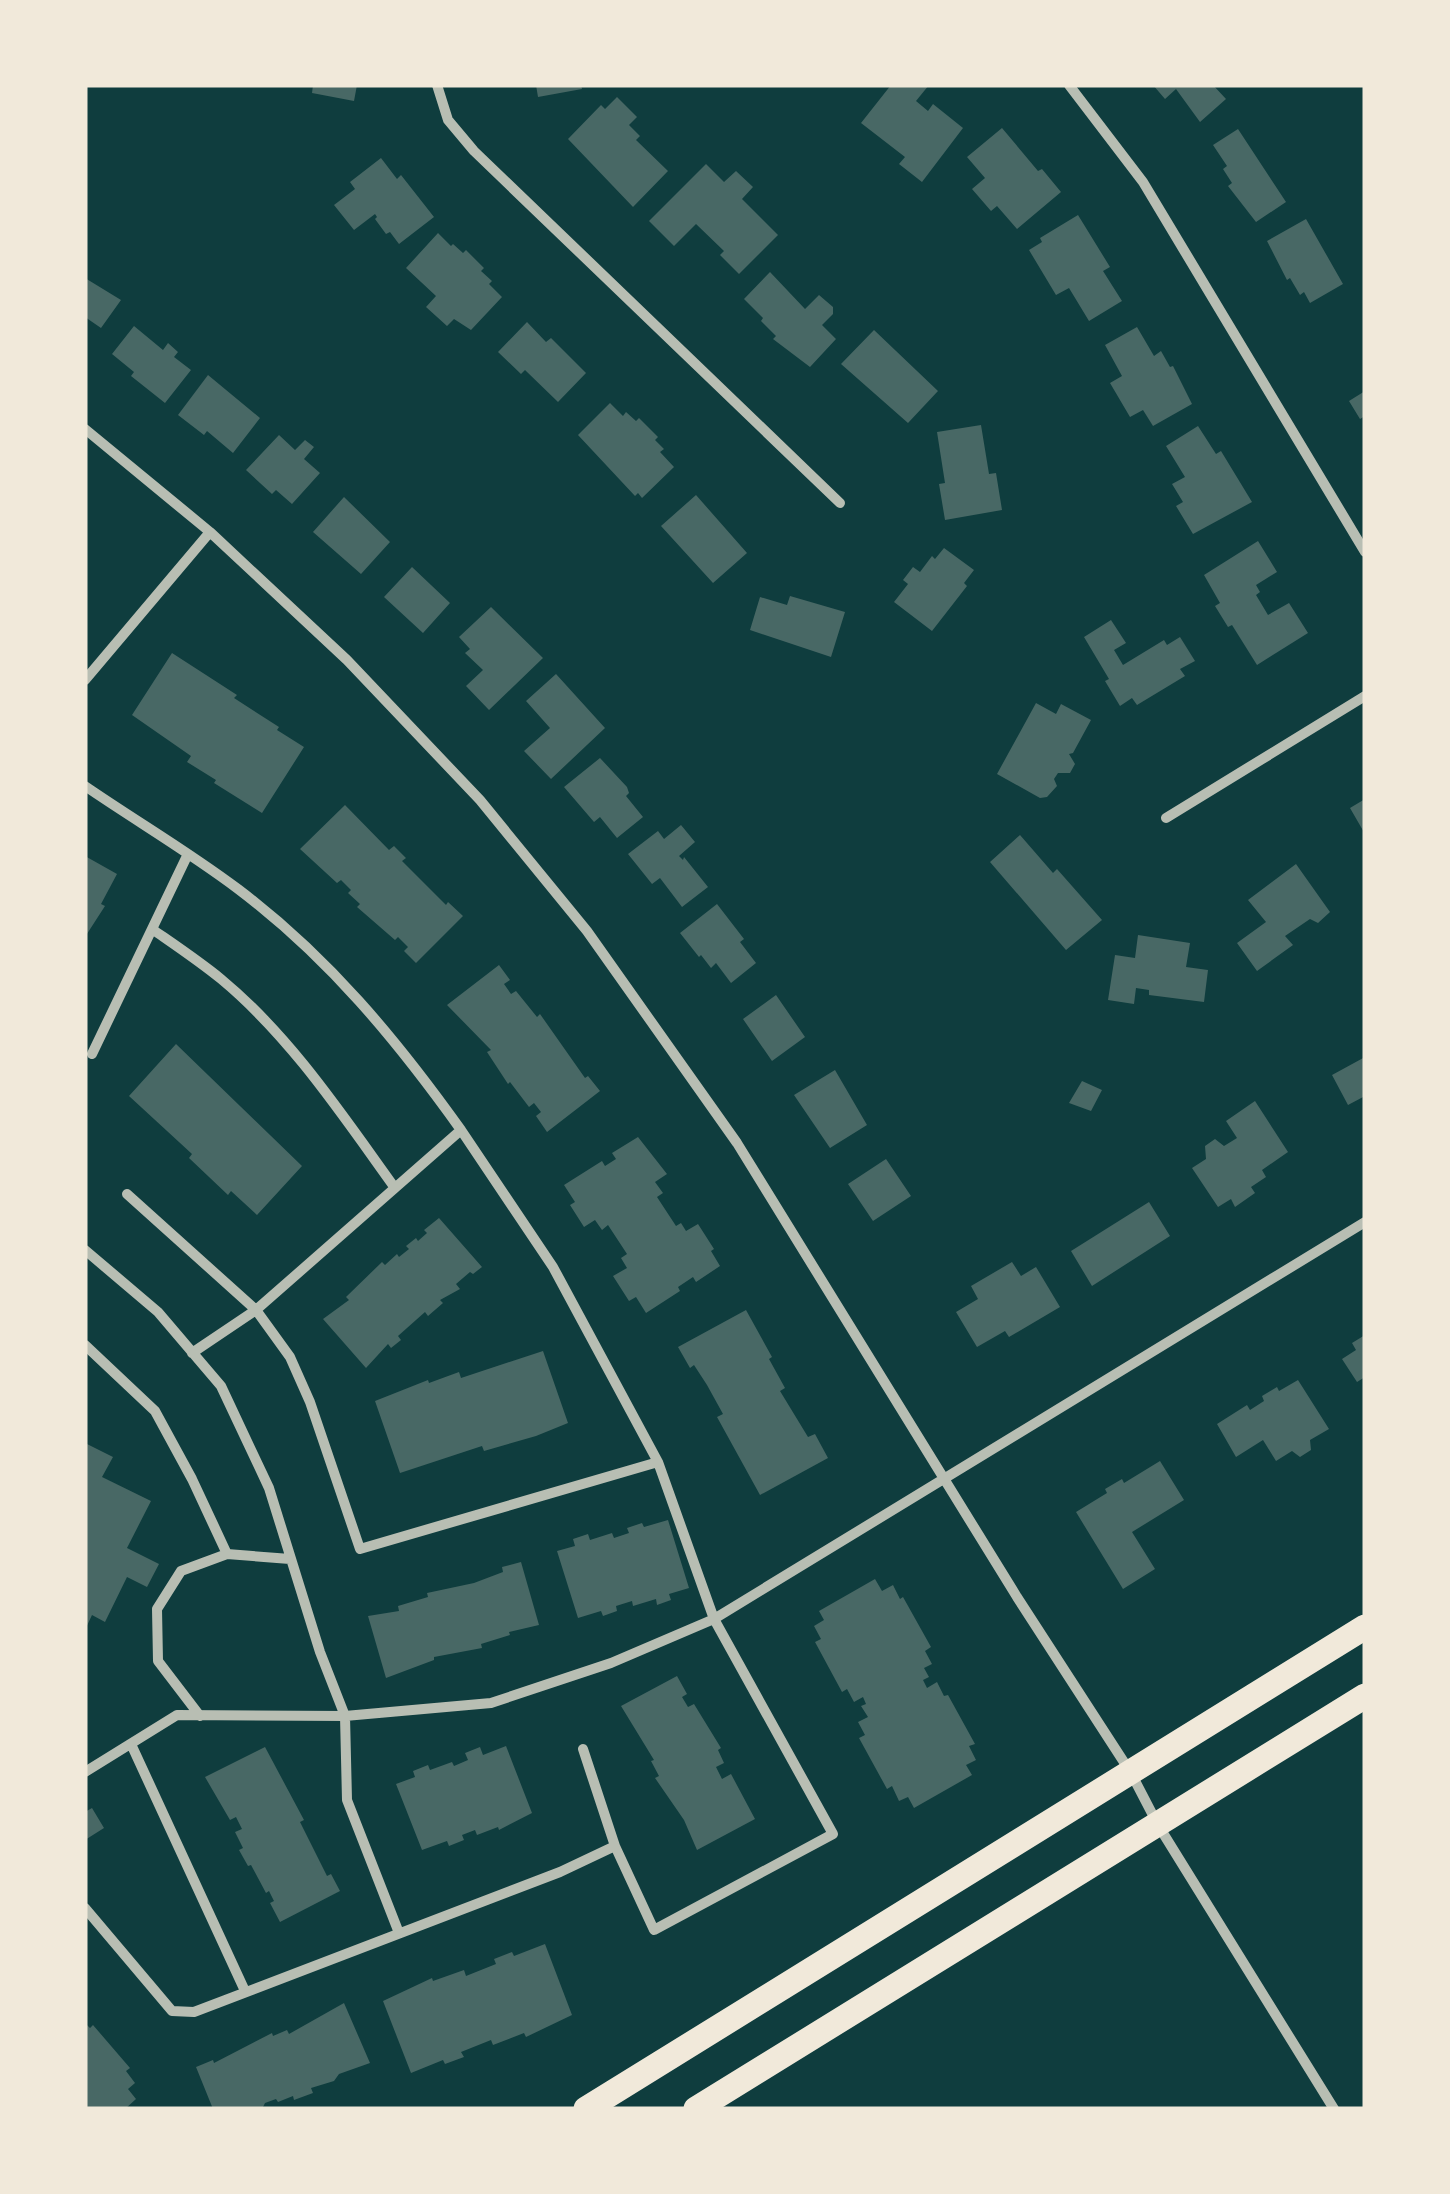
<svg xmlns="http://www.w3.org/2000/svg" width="1450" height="2194" font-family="'Sofia Sans Condensed',sans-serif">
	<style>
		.building { fill: #486865 }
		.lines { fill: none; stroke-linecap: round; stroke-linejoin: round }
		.minor { stroke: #b8beb3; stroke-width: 10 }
		.primary { stroke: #f1e9da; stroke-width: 25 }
	</style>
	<rect width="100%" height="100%" fill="#0f3d3e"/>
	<path class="building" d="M313 85H357L354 101 312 93Z
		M536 85H581L582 89 538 97Z
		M891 85H929L916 101 928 111 933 104 963 128 922 182 899 164 905 157 861 123Z
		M1153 85H1213L1226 99 1200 122 1176 89 1165 99Z
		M617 97 637 117 629 125 640 136 636 140 668 171 633 207 568 139 601 105 605 109Z
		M1002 128 1038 171 1042 169 1061 192 1017 229 997 206 991 211 972 189 985 178 967 157Z
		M1238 129 1286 202 1256 222 1228 186 1232 183 1223 169 1227 166 1213 145Z
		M381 158 397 179 401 175 434 217 399 244 390 232 386 234 375 219 377 217 375 214 354 230 334 205 355 189 350 182Z
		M706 164 724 182 736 171 753 187 742 199 778 235 739 274 720 255 724 251 696 224 674 246 649 221Z
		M1078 215 1110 267 1103 271 1122 301 1089 321 1069 288 1056 295 1029 250 1042 242 1040 238Z
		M1306 219 1343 284 1310 303 1304 292 1300 295 1290 278 1287 280 1267 241Z
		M438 233 451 246 453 244 463 253 466 250 484 268 481 271 492 281 489 284 502 297 471 330 454 319 447 326 426 307 436 296 406 268Z
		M770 272 805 309 819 295 833 307V314L822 325 836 339 810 367 773 339 776 336 761 321 763 318 744 299Z
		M85 278 121 300 101 328 85 317Z
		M527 322 546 342 551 338 586 373 558 402 525 370 521 374 498 352Z
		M134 326 163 350 168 343 178 352 174 357 191 370 165 403 131 376 134 372 112 354Z
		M1137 327 1154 356 1161 351 1170 367 1173 366 1192 404 1153 426 1143 410 1130 417 1110 383 1122 376 1105 345Z
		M874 330 938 391 908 423 841 364Z
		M208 375 260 418 233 453 207 431 204 435 178 415Z
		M1365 391V416L1360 419 1349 401Z
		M610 403 623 416 626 412 636 421 639 418 658 437 655 440 664 449 660 452 674 467 642 498 638 493 635 496 578 435Z
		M981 425 989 474 996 473 1002 510 945 520 939 484 945 483 937 432Z
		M1198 426 1216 454 1221 451 1252 502 1193 534 1176 506 1183 502 1172 484 1185 477 1166 446Z
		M279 435 295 450 305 440 314 447 304 459 320 473 292 504 276 490 272 494 246 470Z
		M696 495 747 553 713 583 661 526Z
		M344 497 390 542 361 574 313 532Z
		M1258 541 1277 572 1256 585 1260 592 1256 595 1268 615 1289 603 1308 633 1257 665 1232 625 1228 627 1215 606 1220 603 1204 575Z
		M944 548 974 570 964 583 967 586 932 631 894 602 908 584 903 580 913 567 920 572 932 556 935 559Z
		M412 567 450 603 423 633 384 597Z
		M790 596 845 612 831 657 750 630 760 597 787 605Z
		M491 607 543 658 489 710 466 686 483 670 465 653 470 649 459 637Z
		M1111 620 1126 643 1114 650 1123 665 1164 640 1167 645 1180 637 1195 661 1180 669 1185 676 1137 705 1132 698 1120 706 1105 681 1109 679 1084 637Z
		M172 653 237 695 234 698 279 727 277 730 304 747 262 813 214 783 216 780 187 762 191 756 132 715Z
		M556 674 605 728 551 779 524 751 550 728 526 701Z
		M1036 703 1056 714 1061 704 1091 720 1073 753 1069 754 1075 764 1070 773H1058L1054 779 1057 786 1047 797 1040 798 997 774Z
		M600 758 627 787 629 793 626 796 643 817 617 838 600 817 594 822 564 787Z
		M1365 799V834L1350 808Z
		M345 805 389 850 394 846 406 858 402 861 446 905 448 902 463 916 416 963 404 951 408 947 398 937 395 940 357 907 360 904 348 893 351 890 341 880 337 883 300 849Z
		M681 825 695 842 679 856 683 860 684 857 708 887 682 907 660 878 652 884 628 854 658 831 664 839Z
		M1020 835 1053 873 1057 869 1102 920 1066 950 990 862Z
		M85 856 117 874 101 904 105 906 85 937Z
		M1296 864 1330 912 1318 923 1310 919 1285 936 1293 945 1257 971 1237 943 1266 922 1248 900Z
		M717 904 744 939 740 942 756 963 731 983 716 963 711 968 701 955 699 957 680 933Z
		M1138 935 1190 943 1186 967 1208 970 1204 1002 1149 995V990L1136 988 1134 1004 1108 1000 1115 955 1135 958Z
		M499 965 510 980 504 984 511 994 516 991 537 1017 540 1014 585 1078 588 1076 600 1091 547 1132 536 1116 541 1112 534 1103 529 1107 510 1082 508 1084 487 1052 491 1050 447 1005Z
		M776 995 805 1037 772 1061 743 1019Z
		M176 1044 302 1166 257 1215 231 1191 228 1195 189 1158 192 1154 129 1096Z
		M1365 1057V1096L1348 1105 1332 1075Z
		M835 1070 867 1125 830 1148 794 1095Z
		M1082 1081 1102 1090 1091 1111 1069 1103Z
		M1255 1101 1288 1152 1262 1170 1266 1177 1251 1187 1255 1193 1235 1207 1231 1199 1218 1207 1192 1168 1206 1159 1205 1146 1215 1139 1224 1146 1237 1138 1226 1121Z
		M638 1137 667 1174 655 1182 663 1193 657 1197 676 1226 681 1223 686 1231 698 1224 714 1249 711 1251 720 1266 696 1282 693 1277 678 1287 680 1291 646 1313 636 1297 629 1301 613 1276 627 1268 621 1258 627 1254 608 1225 602 1230 595 1220 584 1227 570 1205 575 1202 564 1185 602 1161 605 1166 616 1159 612 1153Z
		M886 1159 911 1196 873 1221 848 1184Z
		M1149 1202 1170 1236 1092 1286 1071 1251Z
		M439 1218 482 1267 473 1274 470 1272 456 1284 460 1289 440 1300 443 1303 428 1316 425 1312 398 1336 401 1340 391 1348 388 1344 366 1368 323 1319 349 1300 346 1297 382 1262 385 1265 397 1254 399 1257 409 1249 406 1246 416 1238 418 1241 427 1233 424 1230Z
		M1012 1262 1021 1276 1036 1267 1060 1307 1009 1337 1005 1331 977 1347 956 1312 978 1299 971 1286Z
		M746 1310 772 1357 769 1359 785 1388 780 1391 808 1437 815 1434 828 1458 760 1495 717 1417 723 1414 707 1385 694 1365 690 1368 678 1347Z
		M1365 1335V1377L1357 1382 1342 1359 1356 1350 1352 1343Z
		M543 1351 568 1423 536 1436 484 1451 482 1446 400 1473 375 1401 428 1380 429 1383 459 1372 461 1378Z
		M1298 1380 1329 1429 1310 1440 1311 1450 1300 1457 1292 1451 1276 1461 1263 1440 1236 1457 1217 1424 1247 1405 1250 1410 1264 1401 1262 1396 1277 1387 1279 1391Z
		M85 1443 113 1457 102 1477 151 1501 127 1548 159 1564 147 1587 127 1577 105 1622 92 1615 85 1630Z
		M1160 1461 1184 1500 1132 1532 1155 1569 1123 1589 1076 1512 1107 1493 1105 1489 1122 1479 1124 1483Z
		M668 1520 689 1588 669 1594 671 1600 657 1605 656 1599 633 1606 632 1601 616 1606 617 1611 603 1616 601 1611 578 1618 557 1551 575 1546 573 1539 588 1534 590 1540 612 1533 614 1538 629 1533 627 1528 642 1523 644 1527Z
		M521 1562 539 1625 509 1632 510 1635 481 1644 482 1648 434 1657V1660L386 1678 368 1616 399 1611 398 1606 428 1597 427 1593 474 1583 503 1572 502 1567Z
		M875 1579 882 1591 893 1585 900 1599 903 1597 931 1647 925 1651 932 1664 924 1668 929 1677 923 1680 927 1688 937 1682 944 1696 948 1695 975 1744 969 1746 976 1760 966 1765 972 1775 914 1808 908 1797 899 1801 892 1786 887 1789 859 1738 865 1735 858 1722 868 1717 861 1706 866 1704 863 1697 854 1702 847 1689 842 1692 815 1642 821 1639 814 1626 824 1620 819 1611Z
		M677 1676 687 1694 682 1697 688 1707 694 1704 721 1748 718 1750 724 1763 716 1767 722 1779 731 1774 755 1819 697 1850 684 1820 655 1778 659 1776 651 1761 654 1760 621 1706Z
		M506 1746 532 1813 499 1830 498 1827 477 1835 475 1830 462 1835 464 1840 449 1846 447 1841 422 1850 396 1784 415 1777 413 1771 428 1765 430 1770 452 1762 454 1766 468 1760 465 1753 480 1747 483 1755Z
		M265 1747 304 1820 300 1822 327 1876 331 1874 340 1891 280 1922 270 1903 274 1901 269 1891 266 1893 251 1865 248 1866 239 1850 243 1848 235 1832 242 1829 236 1817 230 1820 205 1777Z
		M92 1808 104 1828 85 1840V1812Z
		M545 1944 572 2015 526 2037 524 2033 493 2045 491 2040 461 2052 464 2057 445 2064 443 2060 411 2073 383 2001 432 1978 433 1981 464 1970 466 1976 496 1964 494 1959 512 1952 514 1956Z
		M344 2003 370 2063 339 2074 334 2081 311 2088 313 2093 294 2100 293 2096 278 2102 276 2099 265 2103 262 2109H213L196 2067 213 2060 214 2063 272 2033 273 2036 287 2030 289 2034Z
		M85 2023 90 2028 93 2025 130 2068 126 2071 135 2083 128 2089 136 2099 125 2109H85Z"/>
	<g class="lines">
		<path class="minor" d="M437 85 448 120 474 151 840 503
			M1069 85 1143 182 1365 552
			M85 429 210 532 347 660 480 800 587 931 737 1143 1017 1597 1131 1773 1158 1825 1334 2109
			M85 680 210 532
			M85 786C136 821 189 852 238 889 328 957 396 1039 461 1130
			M1166 818 1365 696
			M152 929C175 945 199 961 221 979 291 1037 343 1116 395 1188
			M92 1054 187 856
			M127 1194 256 1310 461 1130 553 1267 658 1462 360 1549 310 1402 290 1357 256 1310 192 1353
			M85 1250 158 1312 221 1386 269 1488 320 1652 345 1716 347 1800 399 1933
			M85 1345 155 1411 192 1479 227 1554
			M200 1716 158 1661 157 1609 181 1571 227 1554 290 1559
			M131 1744 245 1991
			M583 1749 615 1846
			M85 1772 177 1715 345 1716 491 1703 611 1663 714 1619 1365 1222
			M85 1908 172 2011 194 2012 560 1872 615 1846 654 1930 833 1834 714 1619 658 1462"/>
		<path class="primary" d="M586 2109 1365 1627
			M696 2109 1365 1696"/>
	</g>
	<rect width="1450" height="2194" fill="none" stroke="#f1e9da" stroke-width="175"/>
</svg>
